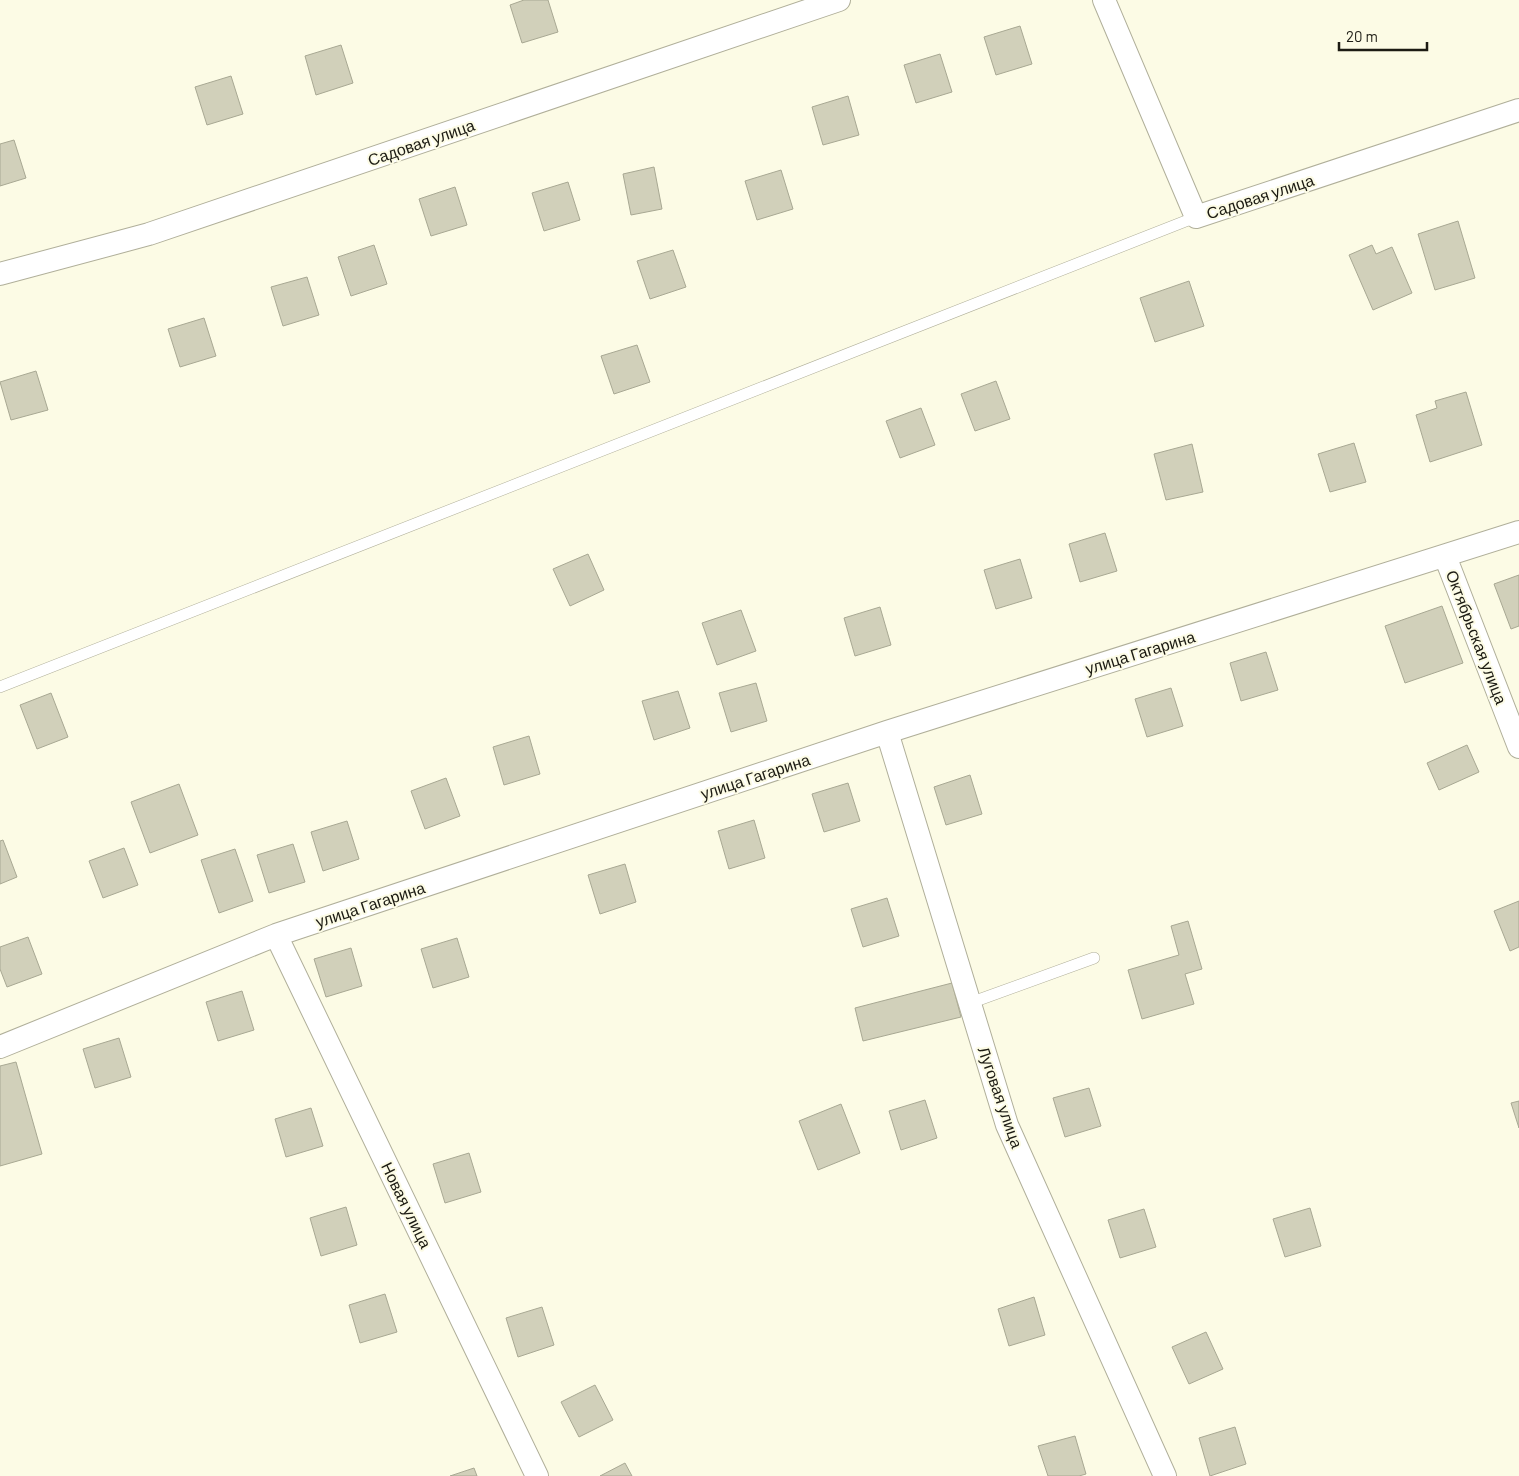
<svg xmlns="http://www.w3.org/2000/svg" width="1519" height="1476" font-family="Barlow,sans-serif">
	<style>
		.building { fill: #d1d0ba; stroke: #a8a893 }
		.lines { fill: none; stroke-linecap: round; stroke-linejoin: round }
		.service-casing { stroke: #b0af9a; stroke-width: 12 }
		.minor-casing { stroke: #b0af9a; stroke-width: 24 }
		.service { stroke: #fff; stroke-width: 11 }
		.minor { stroke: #fff; stroke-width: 22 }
		.labels { text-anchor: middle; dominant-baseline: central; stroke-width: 4; stroke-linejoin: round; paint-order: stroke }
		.street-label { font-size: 16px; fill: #1c1b13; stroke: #fcfbe5 }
	</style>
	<rect width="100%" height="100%" fill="#fcfbe5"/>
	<path class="building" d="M524 0H548L558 32 522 43 510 5Z
		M1020 26 1032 64 996 75 984 37Z
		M341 45 353 83 316 95 305 56Z
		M940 54 952 92 916 103 904 65Z
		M231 76 243 114 207 125 195 87Z
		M848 96 859 135 823 145 812 107Z
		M14 140 26 178 0 186V144Z
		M654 167 662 209 631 215 623 174Z
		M781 170 793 209 757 220 745 181Z
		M568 182 580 220 544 231 532 193Z
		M455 187 467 225 431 236 419 199Z
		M1458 221 1475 278 1435 290 1418 234Z
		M374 245 387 284 351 296 338 257Z
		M1372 245 1376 254 1392 247 1412 293 1373 310 1349 255Z
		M673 250 686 287 650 299 637 261Z
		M307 277 319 315 283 326 271 287Z
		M1189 281 1204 326 1155 342 1140 298Z
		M204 318 216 356 180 367 168 329Z
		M637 345 650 382 614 394 601 356Z
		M36 371 48 410 11 420 0 382Z
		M996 381 1010 419 975 431 961 394Z
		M1466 392 1482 445 1430 462 1416 415 1437 408 1435 401Z
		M921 408 935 445 900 458 886 421Z
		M1354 443 1366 482 1330 492 1318 454Z
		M1192 444 1203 492 1166 500 1154 454Z
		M1105 533 1117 571 1080 582 1069 544Z
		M588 554 604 590 570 606 553 569Z
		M1020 559 1032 598 996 609 984 570Z
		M1519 575V626L1511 629 1494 584Z
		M1442 606 1463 663 1405 683 1385 626Z
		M880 607 891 645 855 656 844 618Z
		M741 610 756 651 717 665 702 623Z
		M1266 652 1278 690 1241 701 1230 663Z
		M756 683 767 721 731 732 719 693Z
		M1171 688 1183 726 1147 737 1135 699Z
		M678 691 690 728 654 740 642 701Z
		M51 693 68 737 37 749 20 705Z
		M529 736 540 774 504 785 493 747Z
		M1467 745 1479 772 1439 790 1427 763Z
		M970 775 982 814 946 825 934 787Z
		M446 778 460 816 425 829 411 791Z
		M848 783 860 821 824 832 812 794Z
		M179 784 198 835 150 853 131 802Z
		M754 820 765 858 729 869 718 831Z
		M347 821 359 859 323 871 311 832Z
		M3 840 17 877 0 884V841Z
		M293 844 305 882 269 893 257 855Z
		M124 848 138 885 103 898 89 861Z
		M235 849 253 901 219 913 201 860Z
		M625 864 636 902 600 914 588 875Z
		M887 898 899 936 863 947 851 909Z
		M1519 901V947L1510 951 1494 911Z
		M1188 921 1202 969 1185 974 1194 1004 1142 1019 1128 970 1179 955 1171 926Z
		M28 937 42 974 7 987 0 969V947Z
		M457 938 469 977 433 988 421 949Z
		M351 948 362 986 326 997 314 959Z
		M952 983 961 1017 863 1041 855 1008Z
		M242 991 254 1030 218 1041 206 1002Z
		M119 1038 131 1077 95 1088 83 1049Z
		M16 1062 42 1154 0 1166V1066Z
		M1089 1088 1101 1126 1065 1137 1053 1098Z
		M925 1100 937 1138 901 1150 889 1111Z
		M1519 1101V1128L1511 1103Z
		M841 1104 860 1153 818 1170 799 1121Z
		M311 1108 323 1146 286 1157 275 1119Z
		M469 1153 481 1192 445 1203 433 1164Z
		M346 1207 357 1245 321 1256 310 1218Z
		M1310 1208 1321 1246 1285 1257 1273 1219Z
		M1144 1209 1156 1247 1120 1258 1108 1220Z
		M385 1294 397 1332 360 1343 349 1305Z
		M1034 1297 1045 1335 1009 1346 998 1309Z
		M542 1307 554 1345 518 1357 506 1318Z
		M1206 1332 1223 1369 1189 1384 1172 1347Z
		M595 1385 613 1420 579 1437 561 1402Z
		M1235 1427 1246 1464 1210 1476 1199 1438Z
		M1075 1436 1086 1474 1079 1476H1048L1038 1446Z
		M625 1463 632 1476H600Z
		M474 1468 477 1476H450Z"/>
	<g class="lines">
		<defs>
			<path id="service" d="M0 687 1196 217
				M970 1003 1094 958"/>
			<path id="minor" d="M1104 0 1196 217 1519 110
				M0 274 149 234 839 0
				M1445 556 1519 747
				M887 732 1007 1125 1165 1476
				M276 935 537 1476
				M0 1047 276 935 887 732 1519 532"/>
		</defs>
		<use href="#service" class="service-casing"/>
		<use href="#minor" class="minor-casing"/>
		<use href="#service" class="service"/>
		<use href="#minor" class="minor"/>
	</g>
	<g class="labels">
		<g class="street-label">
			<text transform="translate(421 142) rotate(-19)">Садовая улица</text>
			<text transform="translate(1260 196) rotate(-18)">Садовая улица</text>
			<text transform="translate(1477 637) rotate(69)">Октябрьская улица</text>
			<text transform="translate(1140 652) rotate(-17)">улица Гагарина</text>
			<text transform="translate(755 776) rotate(-18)">улица Гагарина</text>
			<text transform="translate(370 904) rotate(-18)">улица Гагарина</text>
			<text transform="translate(1001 1097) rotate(71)">Луговая улица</text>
			<text transform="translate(407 1205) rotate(64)">Новая улица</text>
		</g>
	</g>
	<path d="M1339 42v8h88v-8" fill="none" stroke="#1c1b13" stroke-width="2.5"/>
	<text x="1346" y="42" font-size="15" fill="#1c1b13" stroke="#fcfbe5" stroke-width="4" paint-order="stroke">20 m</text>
</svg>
